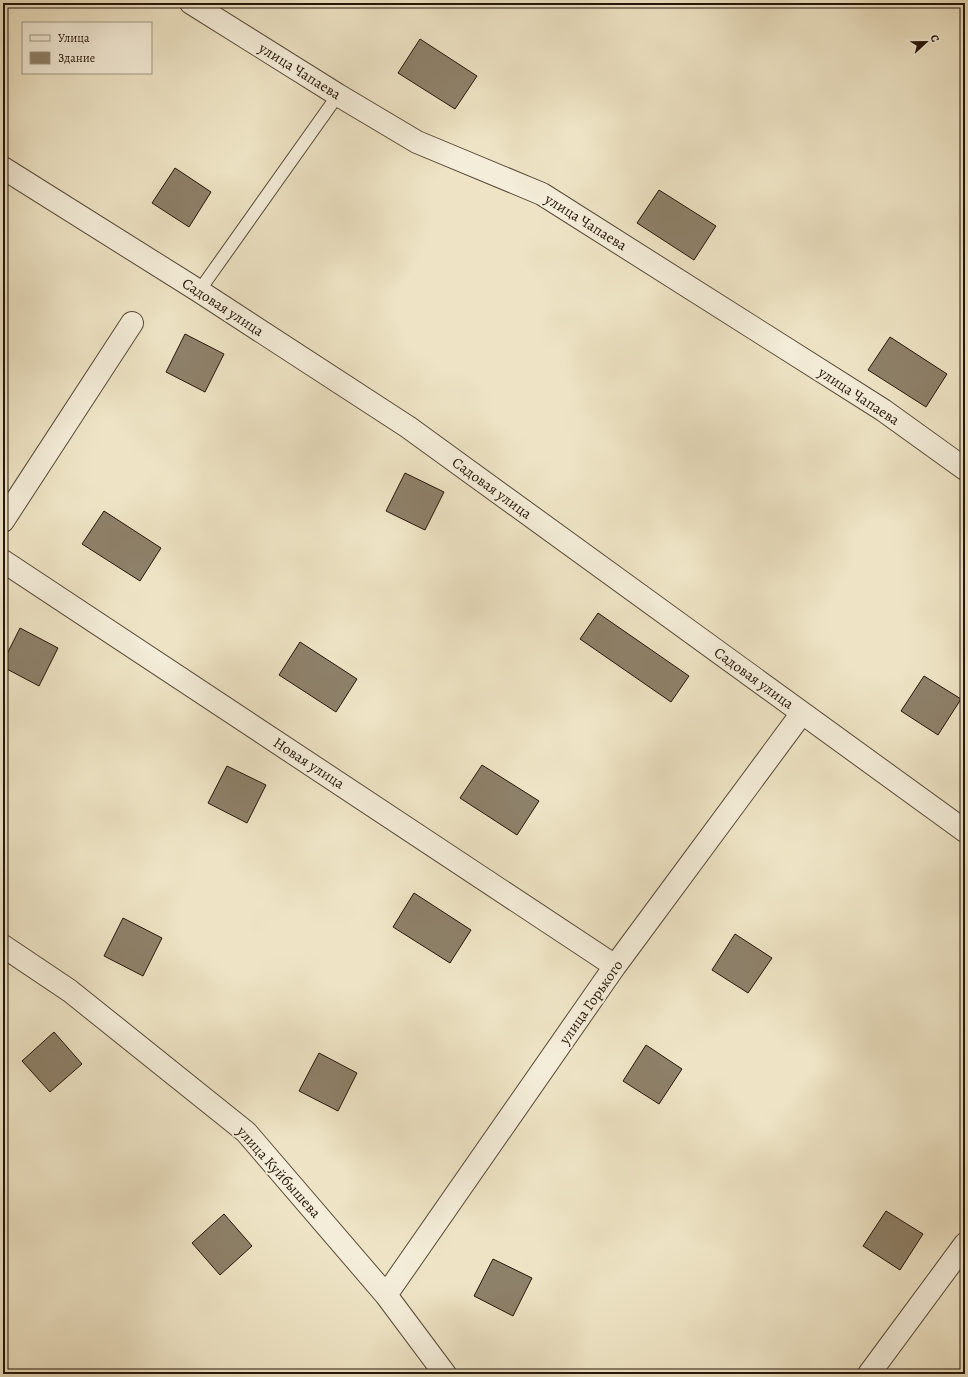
<svg xmlns="http://www.w3.org/2000/svg" width="968" height="1377" font-family="Alegreya,serif">
	<style>
		.building { fill: #8e816a; stroke: #251508 }
		.lines { fill: none; stroke-linecap: round; stroke-linejoin: round }
		.lane-casing { stroke: #574937; stroke-width: 14 }
		.street-casing { stroke: #574937; stroke-width: 24 }
		.lane { stroke: #f4edd9; stroke-width: 12 }
		.street { stroke: #f4edd9; stroke-width: 22 }
		.labels { text-anchor: middle; dominant-baseline: central; stroke-width: 4; stroke-linejoin: round; paint-order: stroke }
		.street-label { font-size: 15px; fill: #251508; stroke: #f4edd9 }
	</style>
	<rect width="100%" height="100%" fill="#eee4c5"/>
	<filter id="stains"><feTurbulence type="fractalNoise" baseFrequency=".005" numOctaves="4"/><feColorMatrix values="0 0 0 0 .2 0 0 0 0 .09 0 0 0 0 .02 0 0 0 .5 -.17"/></filter>
	<radialGradient id="worn" r=".72"><stop offset=".6" stop-color="#630" stop-opacity="0"/><stop offset="1" stop-color="#630" stop-opacity=".3"/></radialGradient>
	<path class="building" d="M420 39 477 76 455 109 398 73Z
		M175 168 211 192 189 227 152 203Z
		M659 190 716 226 694 260 637 223Z
		M185 334 224 354 205 392 166 372Z
		M890 337 947 374 926 407 868 370Z
		M405 473 444 492 425 530 386 511Z
		M104 511 161 548 140 581 82 544Z
		M598 613 689 676 671 702 580 639Z
		M20 628 58 648 39 686 3 667V662Z
		M300 642 357 679 336 712 279 675Z
		M924 676 961 699 938 735 901 711Z
		M482 765 539 801 517 835 460 798Z
		M227 766 266 785 247 823 208 803Z
		M414 893 471 930 450 963 393 927Z
		M123 918 162 938 143 976 104 956Z
		M735 934 772 958 748 993 712 970Z
		M54 1032 82 1064 50 1092 22 1061Z
		M646 1045 682 1069 659 1104 623 1081Z
		M319 1053 357 1073 338 1111 299 1091Z
		M886 1211 923 1234 900 1270 863 1246Z
		M224 1214 252 1246 220 1275 192 1243Z
		M493 1259 532 1278 513 1316 474 1296Z"/>
	<g class="lines">
		<defs>
			<path id="lane" d="M199 291 338 95"/>
			<path id="street" d="M191 3 338 95 417 142 542 194 883 410 965 469
				M3 168 199 291 408 427 965 831
				M3 521 132 323
				M3 561 615 966
				M3 946 70 991 246 1132 386 1295 445 1374
				M386 1295 615 966 802 713
				M869 1374 965 1244"/>
		</defs>
		<use href="#lane" class="lane-casing"/>
		<use href="#street" class="street-casing"/>
		<use href="#lane" class="lane"/>
		<use href="#street" class="street"/>
	</g>
	<g class="labels">
		<g class="street-label">
			<text transform="translate(300 71) rotate(32)">улица Чапаева</text>
			<text transform="translate(586 222) rotate(32)">улица Чапаева</text>
			<text transform="translate(223 307) rotate(33)">Садовая улица</text>
			<text transform="translate(859 396) rotate(33)">улица Чапаева</text>
			<text transform="translate(492 488) rotate(36)">Садовая улица</text>
			<text transform="translate(754 678) rotate(36)">Садовая улица</text>
			<text transform="translate(309 763) rotate(33)">Новая улица</text>
			<text transform="translate(591 1002) rotate(-55)">улица Горького</text>
			<text transform="translate(279 1172) rotate(48)">улица Куйбышева</text>
		</g>
	</g>
	<rect width="968" height="1377" fill="none" stroke="#eee4c5" stroke-width="16"/>
	<rect x="4" y="4" width="960" height="1369" fill="none" stroke="#251508" stroke-width="2"/>
	<rect x="8" y="8" width="952" height="1361" fill="none" stroke="#251508"/>
	<rect x="22" y="22" width="130" height="52" fill="#f4edd9" stroke="#a19785"/>
	<rect x="30" y="35" width="20" height="6" fill="#f4edd9" stroke="#a19785"/>
	<text x="58" y="42" font-size="12" fill="#251508">Улица</text>
	<rect x="30" y="52" width="20" height="12" fill="#8e816a" stroke="#a19785"/>
	<text x="58" y="62" font-size="12" fill="#251508">Здание</text>
	<g transform="translate(926 42) rotate(68)" stroke="#f4edd9" stroke-width="3" paint-order="stroke">
	<path d="M0-3L7 15L0 10L-7 15Z" fill="#251508"/>
	<text y="-6" font-size="11" font-weight="bold" text-anchor="middle" fill="#251508">С</text>
	</g>
	<rect width="100%" height="100%" filter="url(#stains)"/>
	<rect width="100%" height="100%" fill="url(#worn)"/>
</svg>
